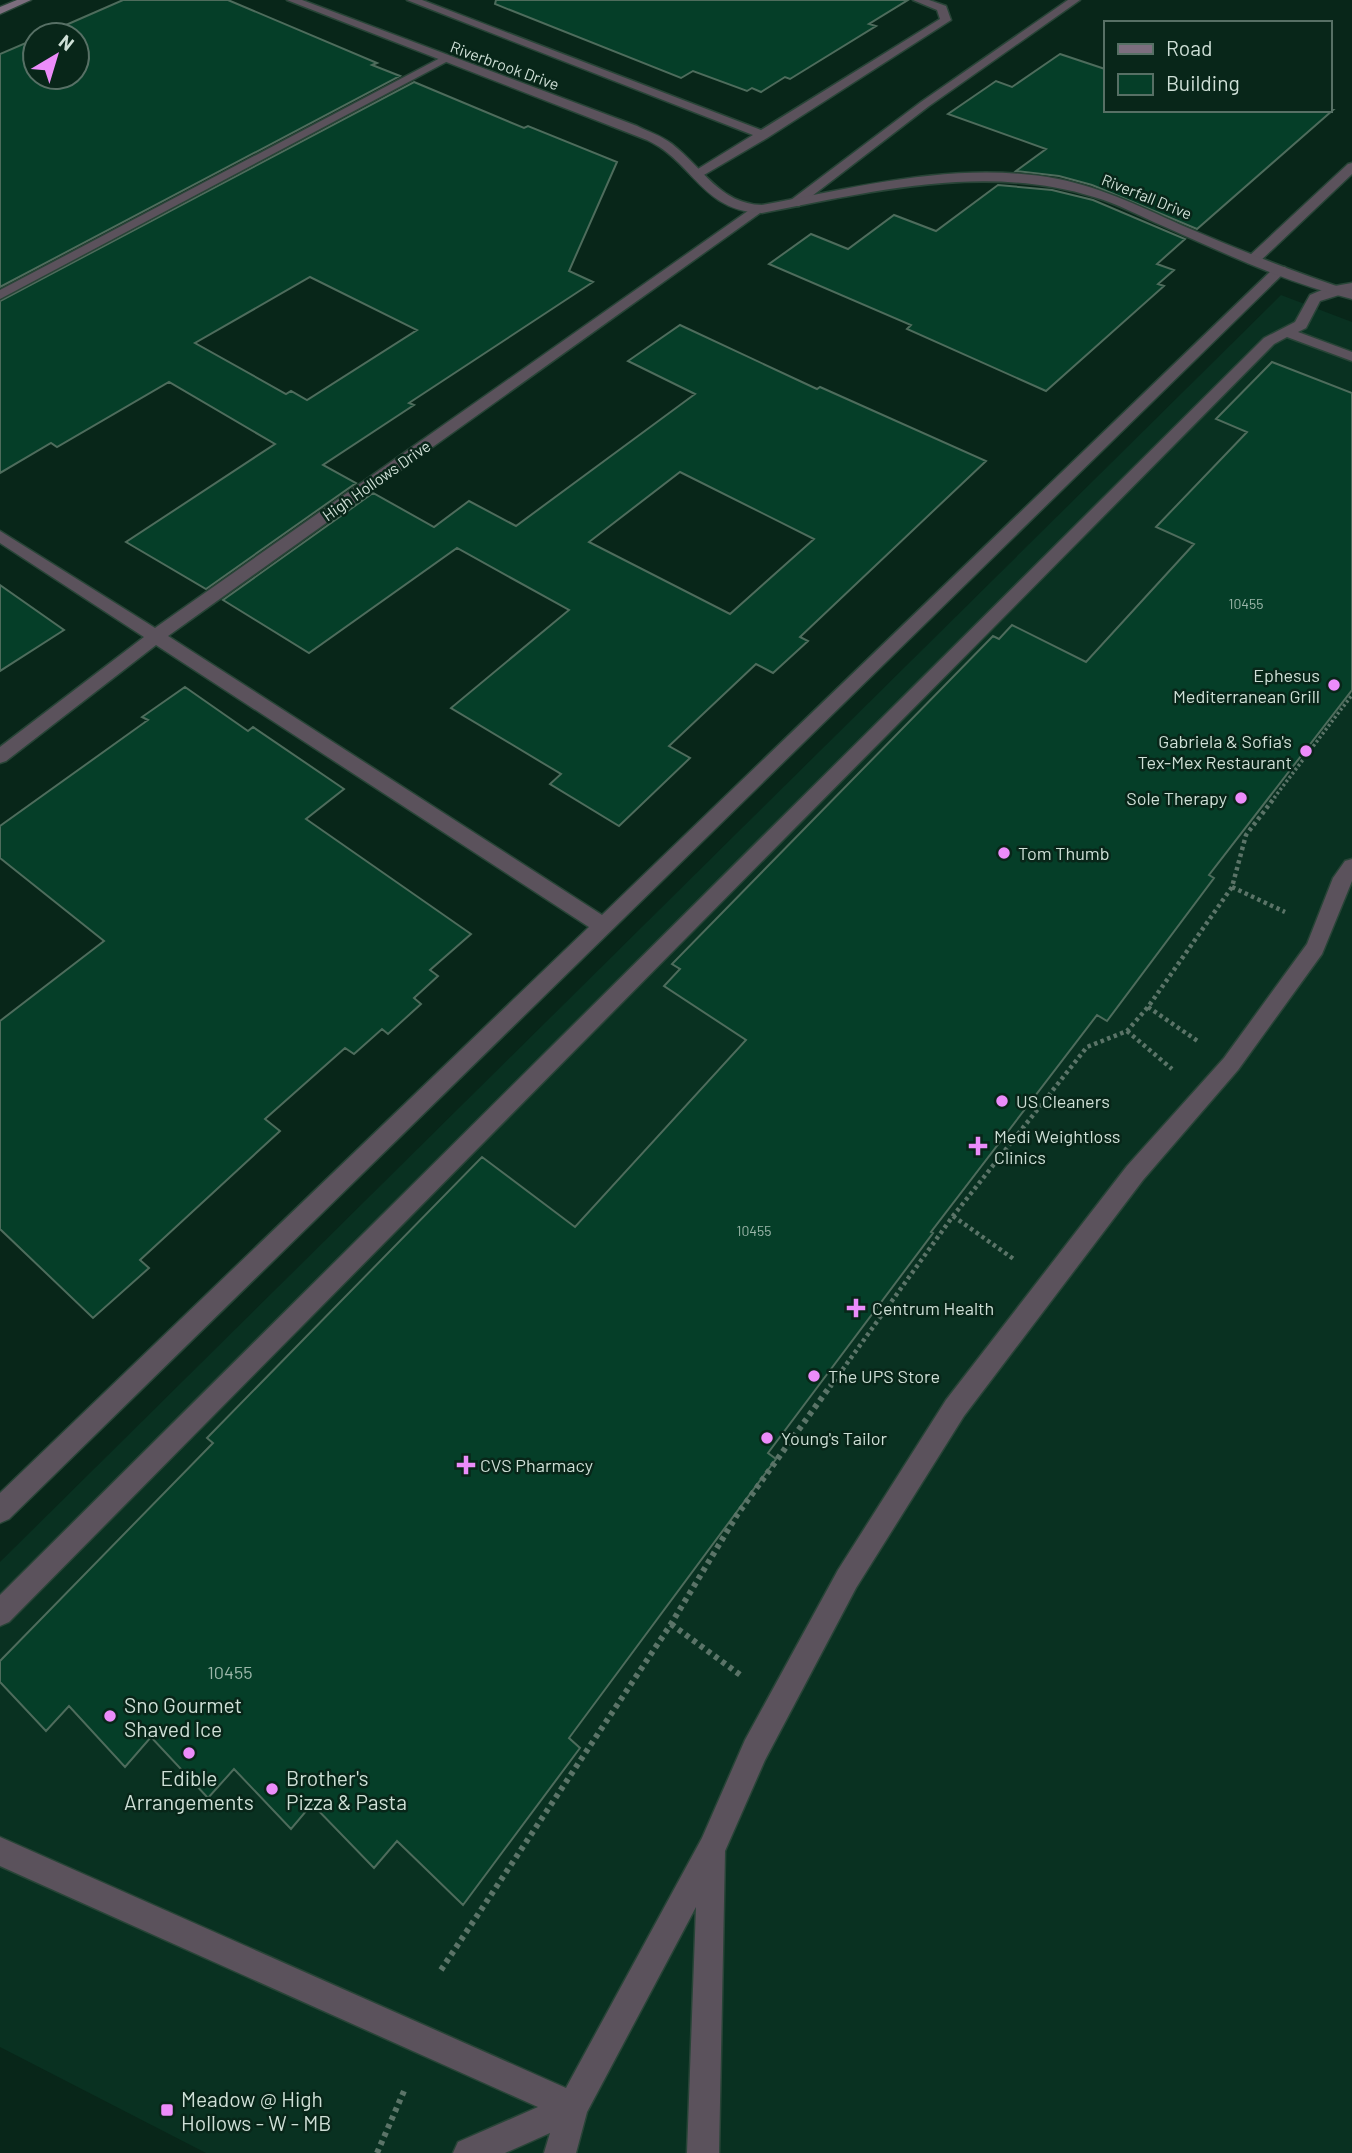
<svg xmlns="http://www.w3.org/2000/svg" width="1352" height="2153" font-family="Barlow,sans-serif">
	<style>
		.built { fill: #093121 }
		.building { fill: #053e28; stroke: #4e6c5c; stroke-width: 2; fill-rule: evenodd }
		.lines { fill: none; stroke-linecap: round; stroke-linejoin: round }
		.lane-casing { stroke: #284437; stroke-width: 3 }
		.street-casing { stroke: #284437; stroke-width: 3 }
		.secondary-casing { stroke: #284437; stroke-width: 3 }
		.path-far2 { stroke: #5b7468; stroke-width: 3.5; stroke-dasharray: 2.5 2.5; stroke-linecap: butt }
		.path-far1 { stroke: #5b7468; stroke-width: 4.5; stroke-dasharray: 3.5 3.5; stroke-linecap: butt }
		.path { stroke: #5b7468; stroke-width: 6; stroke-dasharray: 4.5 4.5; stroke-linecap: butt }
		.lane { fill: #5b525c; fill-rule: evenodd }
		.street { fill: #5b525c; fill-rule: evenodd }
		.secondary { fill: #7c6e7e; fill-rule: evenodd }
		.poi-dot { fill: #ec8cfa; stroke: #082619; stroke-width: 2.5 }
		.labels { text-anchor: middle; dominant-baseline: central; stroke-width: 5; stroke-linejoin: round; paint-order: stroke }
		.number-label { font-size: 14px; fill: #9cb7aa }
		.far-street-label { font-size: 16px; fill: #cedfd6; stroke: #082619 }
		.poi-label { font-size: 18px; fill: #cedfd6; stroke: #082619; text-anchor: start }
		.near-number-label { font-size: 18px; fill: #9cb7aa }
		.near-poi-label { font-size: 21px; fill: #cedfd6; stroke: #082619; text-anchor: start }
	</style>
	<rect width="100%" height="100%" fill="#082619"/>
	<path class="built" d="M1281 295 1352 322V2153H206L0 2047V1562Z"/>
	<path class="building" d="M123 0H228L377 63 372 65 400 76 0 287V54L35 39V77H77V35H43Z
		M496 0H908L869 24 876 26 790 79 785 77 761 92 752 88 747 91 693 71 681 78 495 4Z
		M1060 54 1105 69V110H1333L1197 229 1092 185 1059 176 1016 171 1046 149 948 114 996 81 1012 87Z
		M414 82 524 128 528 126 617 162 569 271 593 282 409 403 414 405 323 465 356 483 206 589 126 542 275 444 169 382 57 447 51 443 0 473V301ZM310 277 417 330 307 400 291 391 286 394 195 343Z
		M998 185 1052 190 1093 200 1185 239 1157 264 1174 270 1158 284 1164 286 1046 391 907 329 911 325 769 264 811 234 848 249 894 215 936 231Z
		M680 325 817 389 820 387 986 461 800 637 808 641 773 673 756 664 669 746 690 758 619 826 550 784 561 774 451 708 569 610 457 548 309 653 223 600 373 493 434 527 469 501 516 526 695 394 628 361ZM680 472 814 539 730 614 589 542Z
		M1272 362 1352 393V690L1209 875 1214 878 1107 1021 1097 1015 931 1232 933 1233 768 1453 776 1459 569 1738 580 1748 463 1905 397 1841 374 1868 312 1804 291 1829 234 1769 208 1798 151 1737 125 1767 69 1706 46 1731 0 1682V1661L213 1443 207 1438 482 1157 575 1227 746 1040 664 986 680 969 672 964 993 636 999 639 1012 625 1086 662 1194 544 1156 527 1247 432 1216 419Z
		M0 585 64 630 0 671Z
		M185 687 248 731 253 727 344 789 306 819 471 934 430 970 438 976 414 998 421 1004 388 1034 382 1029 354 1054 345 1048 265 1119 280 1131 140 1260 149 1268 93 1318 0 1229V1021L104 941 0 858V826L148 720 142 717Z"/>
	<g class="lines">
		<defs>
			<path id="lane" d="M407 0H422L761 130 940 19 937 10 913 0H929L946 6 951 20 767 138 697 179 691 175 693 172 753 135Z
				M1068 0H1080L929 106 799 206H791V200L921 102Z
				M444 56 450 59 448 61 0 299V290Z
				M1352 163V174L1258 263H1248V257L1348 164Z
				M755 206 760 207V213L168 636 602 915 1275 267H1285L1287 270 9 1519 0 1523V1493L589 927 156 645 6 761 0 763V747L144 637 0 543V531L155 628Z
				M1352 283V291L1320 301 1306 328 1298 332 1352 352V361L1287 337 1274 344 9 1622 0 1626V1595L1264 338 1295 322 1310 295 1329 287Z
				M1352 859V881L1322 954 1238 1070 1143 1180 964 1416 856 1588 765 1760 725 1851 719 2153H687L696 1907 587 2112 576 2153H544L550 2133 505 2153H453L458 2142 538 2107 0 1866V1837L566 2088 702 1838 745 1740 838 1570 946 1400 1127 1166 1224 1058 1307 944 1333 878 1345 861Z"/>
			<path id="street" d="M287 0H302L637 126C649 132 662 136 672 144 703 168 720 204 762 205 858 187 960 160 1058 179 1104 188 1145 209 1188 228 1242 251 1296 273 1352 291V299C1287 283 1224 253 1163 226 1140 216 1118 204 1094 197 985 163 871 192 762 213 701 211 694 162 647 140Z"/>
			<path id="secondary" d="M17 0H31L0 14V7Z"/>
		</defs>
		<use href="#lane" class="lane-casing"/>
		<use href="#street" class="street-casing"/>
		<use href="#secondary" class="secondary-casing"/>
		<path class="path-far2" d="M1274 798 1352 695"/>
		<path class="path-far1" d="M1232 887 1285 912
			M1148 1007 1199 1042
			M1127 1031 1172 1069
			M953 1216 1015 1260
			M830 1387 953 1216 1087 1047 1127 1031 1148 1007 1232 887 1246 835 1275 797"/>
		<path class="path" d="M671 1624 743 1677
			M441 1970 671 1624 737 1515 831 1385
			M377 2153 404 2091"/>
		<use href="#lane" class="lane"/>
		<use href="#street" class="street"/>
		<use href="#secondary" class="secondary"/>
	</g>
	<g class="poi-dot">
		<circle cx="1334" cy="685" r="7"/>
		<circle cx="1306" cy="751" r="7"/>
		<circle cx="1241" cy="798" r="7"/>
		<circle cx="1004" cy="853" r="7"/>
		<circle cx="1002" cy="1101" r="7"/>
		<path d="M974.5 1135.5h7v7h7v7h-7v7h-7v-7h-7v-7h7z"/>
		<path d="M852.5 1297.5h7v7h7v7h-7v7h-7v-7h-7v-7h7z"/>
		<circle cx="814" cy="1376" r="7"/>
		<circle cx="767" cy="1438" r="7"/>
		<path d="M462.5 1454.5h7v7h7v7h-7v7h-7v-7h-7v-7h7z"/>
		<circle cx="110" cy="1716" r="7"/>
		<circle cx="189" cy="1753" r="7"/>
		<circle cx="272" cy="1789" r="7"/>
		<rect x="160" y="2103" width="14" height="14" rx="3.5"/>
	</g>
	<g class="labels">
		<g class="number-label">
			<text x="1246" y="603">10455</text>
			<text x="754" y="1230">10455</text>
		</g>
		<g class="far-street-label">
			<text transform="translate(505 65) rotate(20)">Riverbrook Drive</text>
			<text transform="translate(1147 196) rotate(22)">Riverfall Drive</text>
			<text transform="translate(376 480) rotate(-35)">High Hollows Drive</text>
		</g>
		<g class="poi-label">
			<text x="1320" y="675" text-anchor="end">Ephesus<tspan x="1320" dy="21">Mediterranean Grill</tspan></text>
			<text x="1292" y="741" text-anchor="end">Gabriela &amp; Sofia's<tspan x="1292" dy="21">Tex-Mex Restaurant</tspan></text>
			<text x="1227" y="798" text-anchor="end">Sole Therapy</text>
			<text x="1018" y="853">Tom Thumb</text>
			<text x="1016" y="1101">US Cleaners</text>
			<text x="994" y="1136">Medi Weightloss<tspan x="994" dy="21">Clinics</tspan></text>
			<text x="872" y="1308">Centrum Health</text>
			<text x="828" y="1376">The UPS Store</text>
			<text x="781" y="1438">Young's Tailor</text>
			<text x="480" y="1465">CVS Pharmacy</text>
		</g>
		<g class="near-number-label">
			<text x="230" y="1672">10455</text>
		</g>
		<g class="near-poi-label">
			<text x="124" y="1704">Sno Gourmet<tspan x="124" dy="24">Shaved Ice</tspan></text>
			<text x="189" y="1777" text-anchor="middle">Edible<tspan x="189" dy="24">Arrangements</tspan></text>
			<text x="286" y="1777">Brother's<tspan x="286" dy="24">Pizza &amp; Pasta</tspan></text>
			<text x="181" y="2098">Meadow @ High<tspan x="181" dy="24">Hollows - W - MB</tspan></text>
		</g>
	</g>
	<rect x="1104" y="21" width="228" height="91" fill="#082619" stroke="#577065" stroke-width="2"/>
	<rect x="1118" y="44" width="35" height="10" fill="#7c6e7e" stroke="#577065" stroke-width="2"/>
	<text x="1166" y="56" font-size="21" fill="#cedfd6">Road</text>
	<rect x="1118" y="74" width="35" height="21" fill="#053e28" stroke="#577065" stroke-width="2"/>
	<text x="1166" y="91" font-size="21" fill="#cedfd6">Building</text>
	<g transform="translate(56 56) rotate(38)"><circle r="33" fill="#082619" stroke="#577065" stroke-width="2"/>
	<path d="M0-5L12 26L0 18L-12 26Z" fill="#ec8cfa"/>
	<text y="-10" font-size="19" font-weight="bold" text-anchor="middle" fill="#cedfd6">N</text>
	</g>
</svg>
